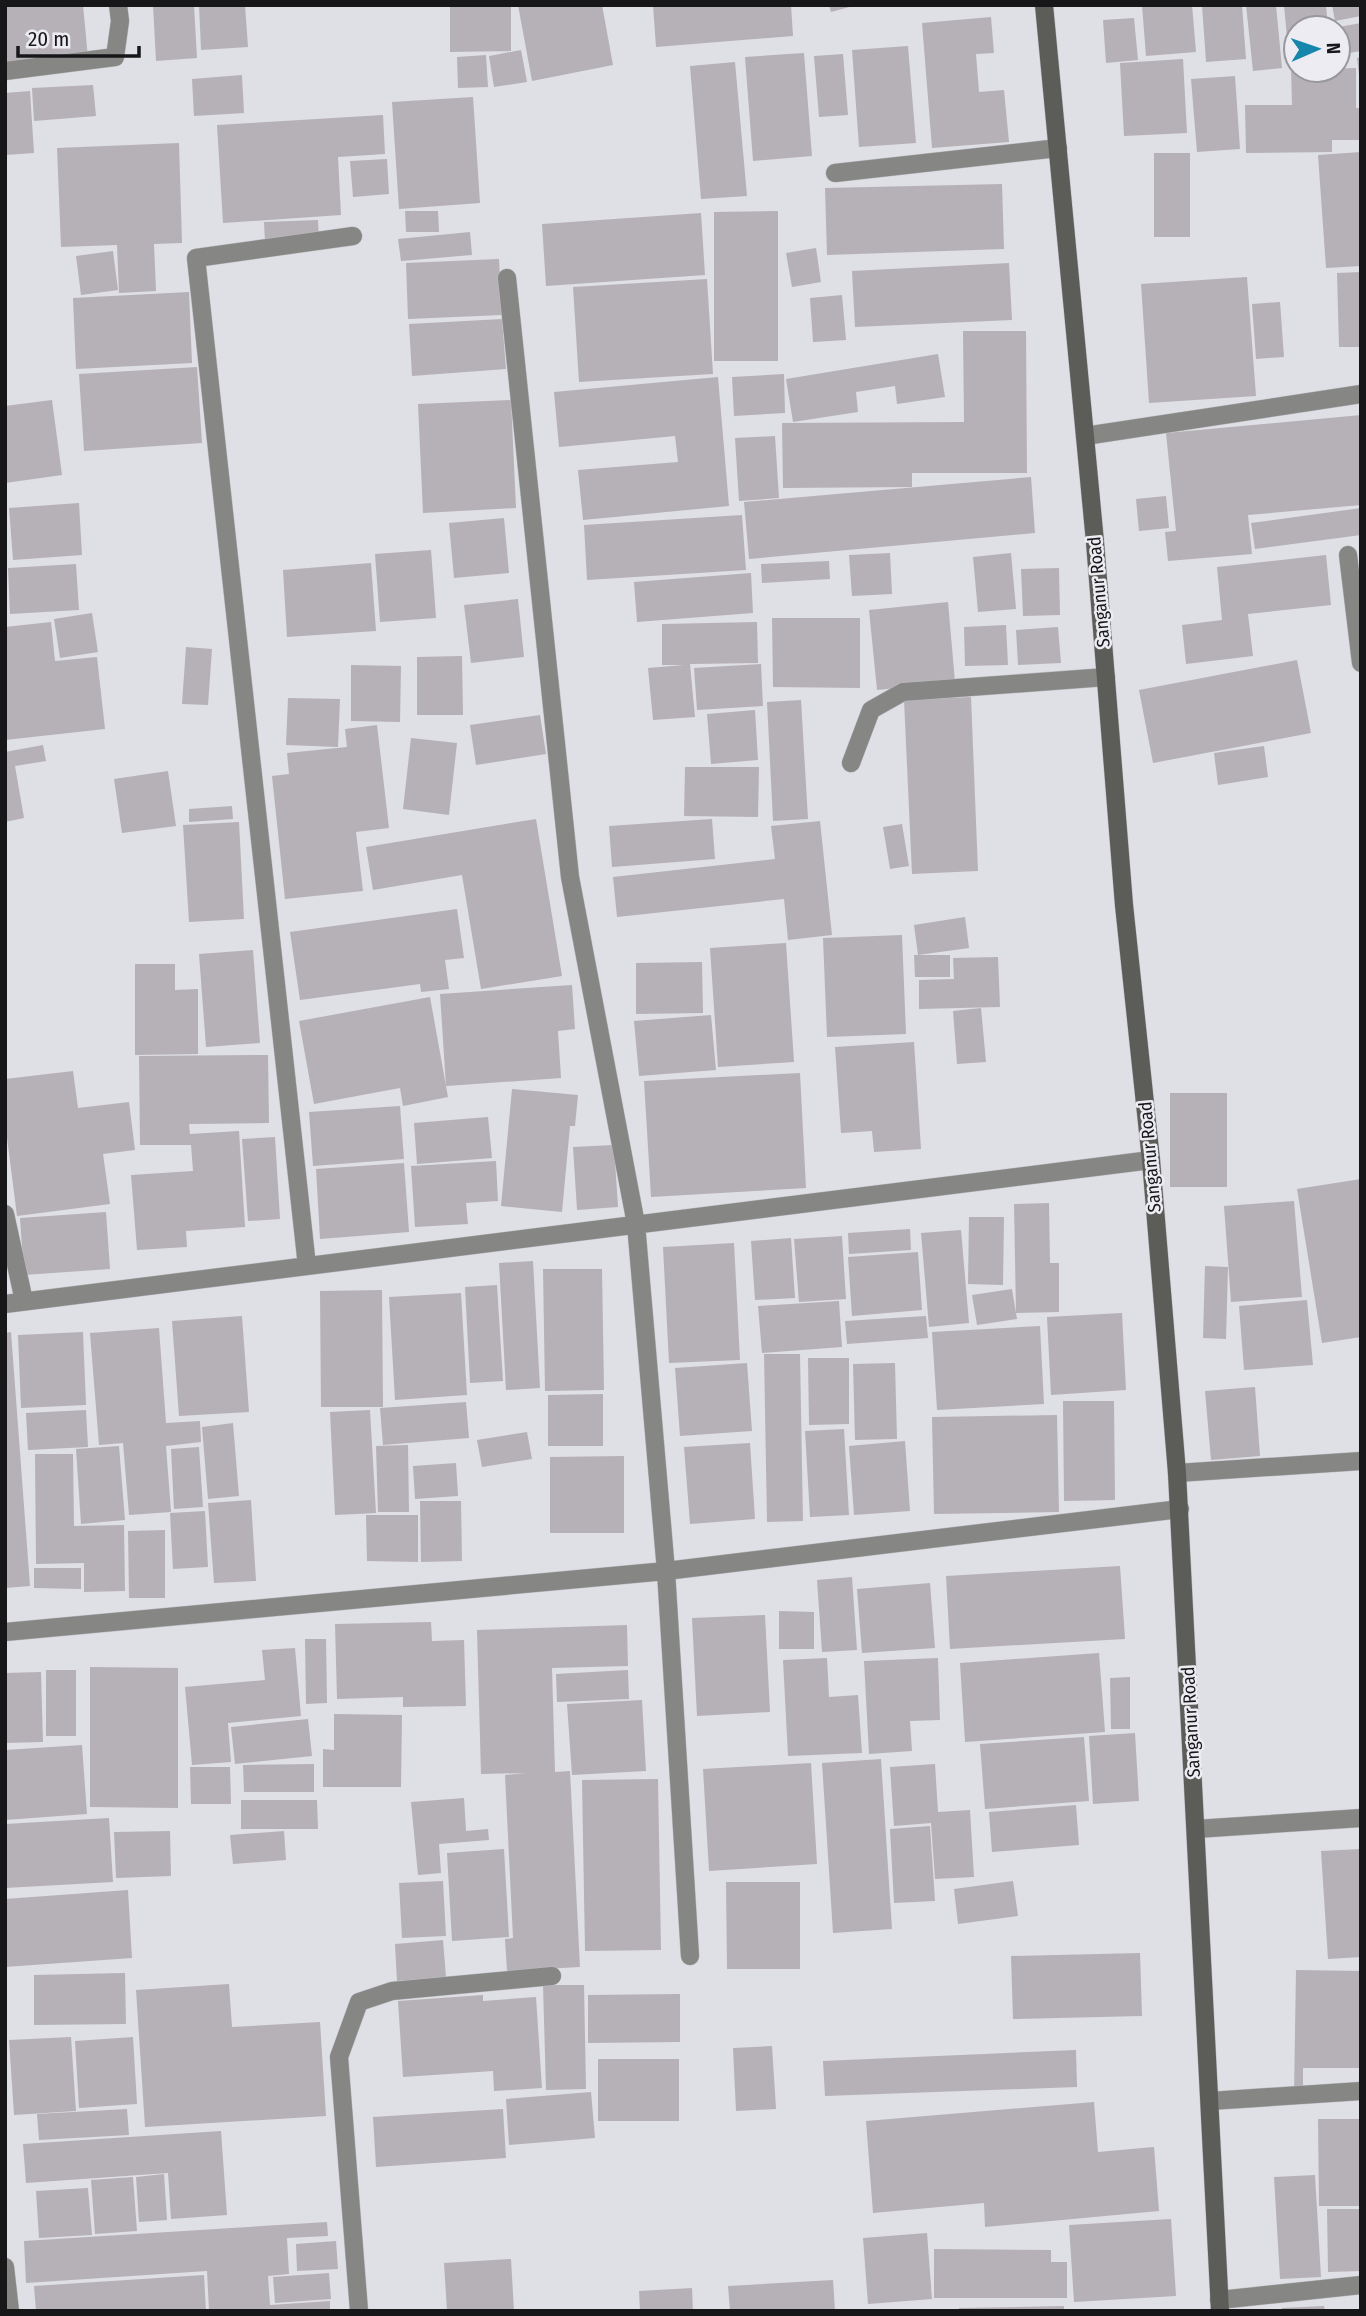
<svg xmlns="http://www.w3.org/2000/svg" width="1366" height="2316" font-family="'Fira Sans Condensed',sans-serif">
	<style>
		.building { fill: #b6b1b6 }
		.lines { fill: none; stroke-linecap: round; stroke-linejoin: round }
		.service-casing { stroke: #bbbbc1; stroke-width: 19 }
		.minor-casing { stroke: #bbbbc1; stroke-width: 19 }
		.secondary-casing { stroke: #bbbbc1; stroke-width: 19 }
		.service { stroke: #868784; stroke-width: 18 }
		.minor { stroke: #868784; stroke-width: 18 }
		.secondary { stroke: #5c5d59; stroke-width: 18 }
		.labels { text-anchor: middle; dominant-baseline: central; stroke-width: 5; stroke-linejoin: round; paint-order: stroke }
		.street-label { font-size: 18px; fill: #171719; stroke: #edecf3 }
	</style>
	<rect width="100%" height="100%" fill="#dfdfe6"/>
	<path class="building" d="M17 5H83L88 58 5 65V6Z
		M153 5H194L197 58 156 61Z
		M199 5H245L248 47 201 50Z
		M450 5H511V51L450 52Z
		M518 5H602L613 65 532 81Z
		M653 5H791L793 36 656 47Z
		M829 5H853V6L831 12Z
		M1142 5H1192L1196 52 1146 56Z
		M1202 5H1242L1246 59 1206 62Z
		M1246 5H1276L1282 68 1253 71Z
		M1284 5H1326L1328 28H1296V58L1289 59Z
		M1332 5H1361V16L1335 21Z
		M991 17 994 53 976 54 979 92 1004 90 1009 142 932 148 922 23Z
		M1134 18 1138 60 1106 63 1103 20Z
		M1361 23V51L1343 54 1339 27Z
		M908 46 916 143 859 147 852 50Z
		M521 50 527 82 494 87 489 56Z
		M804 53 812 156 753 161 745 57Z
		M843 54 848 115 819 117 814 56Z
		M486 55 488 87 458 88 457 57Z
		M1361 57V75H1359L1357 58Z
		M1183 59 1187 133 1124 136 1120 63Z
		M735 62 747 196 701 199 690 66Z
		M1291 66H1296V70L1356 68V108H1361V140H1332V152L1246 153 1245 105H1292Z
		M242 75 244 113 194 116 192 79Z
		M1235 76 1240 149 1197 152 1191 79Z
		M93 85 96 116 34 121 32 88Z
		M30 91 34 153 5 155V93Z
		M473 97 480 203 399 209 392 102Z
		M383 115 385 154 338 157 341 215 223 223 217 125Z
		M179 143 182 243 154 244 156 291 119 293 117 245 61 247 57 148Z
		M1361 152V266L1326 268 1318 155Z
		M1154 153H1190V237H1154Z
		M387 159 389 194 353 197 350 161Z
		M1002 184 1004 249 827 255 825 188Z
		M405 211H438L439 232H406Z
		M778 211V361H714V212Z
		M701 213 705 275 546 286 542 224Z
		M318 220 319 240 265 242 264 222Z
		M470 232 472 255 401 261 398 239Z
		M816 248 821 282 792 287 786 253Z
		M113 251 118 290 81 295 76 256Z
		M499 259 502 315 408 319 406 263Z
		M1009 263 1012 320 855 327 852 271Z
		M1361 272V347H1339L1337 273Z
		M1247 277 1256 396 1149 403 1141 284Z
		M707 279 713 374 579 382 573 287Z
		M189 292 192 363 76 369 73 298Z
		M842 295 846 340 813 342 810 298Z
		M1280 302 1284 357 1256 359 1252 304Z
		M502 319 506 369 412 376 409 324Z
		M963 331H1026L1027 473H912V487L783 488 782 423 964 422Z
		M938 354 945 397 897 404 895 386 856 392 858 412 793 422 786 379Z
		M197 367 202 443 84 451 79 374Z
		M784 374 785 413 734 416 732 377Z
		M718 377 729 506 583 520 578 470 678 462 675 436 559 447 554 392Z
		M52 400 62 475 5 483V406Z
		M511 400 516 508 423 513 418 404Z
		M1361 415V505L1248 515 1252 554 1168 561 1165 532 1176 531 1166 433Z
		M775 436 779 498 739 501 735 438Z
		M1031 477 1035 533 749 559 744 502Z
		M1166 496 1169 528 1139 531 1136 499Z
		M79 503 82 555 13 560 9 508Z
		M1361 508V535L1255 549 1251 523Z
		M742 515 746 570 587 580 584 525Z
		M504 518 509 573 454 578 449 523Z
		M431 550 436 618 380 622 375 554Z
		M890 553 892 594 852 596 849 555Z
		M1011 553 1016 609 978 612 973 557Z
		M1326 555 1331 605 1248 614 1253 656 1186 664 1182 625 1222 620 1217 567Z
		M829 561 830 579 762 583 761 564Z
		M371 563 376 631 287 637 283 570Z
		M76 564 79 610 10 614 8 568Z
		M1059 568 1060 615 1023 616 1021 569Z
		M751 573 753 613 637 622 634 582Z
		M518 599 524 657 471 663 464 605Z
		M948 602 955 682 877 690 869 610Z
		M92 613 98 652 60 658 54 619Z
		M772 618H860V688L773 687Z
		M51 622 55 661 97 657 105 729 5 740V627Z
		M757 622 758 663 690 664 695 717 653 720 648 668 684 665H662V624Z
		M1006 625 1008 665 965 666 964 627Z
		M1058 627 1061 663 1018 665 1016 630Z
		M186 647 212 649 208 705 182 704Z
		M462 656 463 715H417V657Z
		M1297 660 1311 733 1153 763 1139 690Z
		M761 664 763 706 697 710 694 668Z
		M351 665 401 666 400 722 351 721Z
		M971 697 978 871 912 874 904 700Z
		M288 698 340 699 338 747 286 745Z
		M801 700 808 819 773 821 767 702Z
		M755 710 758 760 711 764 707 714Z
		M540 715 546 754 476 765 470 725Z
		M377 725 389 828 356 832 363 891 285 899 272 776 289 774 287 753 347 747 345 729Z
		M411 738 457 743 449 815 403 809Z
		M43 745 46 761 15 766 24 818 5 822V752Z
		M1264 746 1268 777 1218 785 1214 753Z
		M685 767H759L758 817 684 816Z
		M168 771 176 826 122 833 114 779Z
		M232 806 233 819 189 822V809Z
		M536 819 562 976 481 989 462 875 373 890 366 847Z
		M712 819 715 859 612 867 609 826Z
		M820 821 832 935 788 940 784 899 617 917 613 877 775 859 771 826Z
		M239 822 244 919 189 922 183 825Z
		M902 824 909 866 890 869 883 827Z
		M457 909 464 958 445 960 449 989 421 992 420 984 300 1000 290 932Z
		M965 917 969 948 918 955 914 925Z
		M902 935 906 1034 827 1037 823 938Z
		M786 943 794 1062 718 1067 710 948Z
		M253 950 260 1043 206 1047 199 954Z
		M914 955H950V977H915Z
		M998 957 1000 1007 919 1009V980L954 979 953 958Z
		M702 962 703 1013 636 1014V963Z
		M135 964H175V990L198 989V1054L135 1055Z
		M572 985 575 1029 558 1031 561 1078 446 1086 440 994Z
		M430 997 448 1097 403 1106 400 1088 314 1104 299 1021Z
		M981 1008 986 1062 957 1064 953 1011Z
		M711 1015 716 1070 639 1076 634 1021Z
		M914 1042 921 1149 874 1152 872 1131 841 1133 835 1047Z
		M268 1055 269 1123 189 1124 190 1134 239 1131 245 1227 186 1231 187 1247 137 1250 131 1175 193 1171 191 1145H140L139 1056Z
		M73 1071 78 1108 129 1102 135 1150 103 1154 110 1204 17 1216 5 1122V1079Z
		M800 1073 806 1188 651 1197 644 1081Z
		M512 1089 578 1095 575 1126H570L562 1212 501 1206Z
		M1170 1093H1227V1187H1170Z
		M400 1106 404 1159 313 1166 309 1112Z
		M488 1117 492 1158 417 1164 414 1123Z
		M275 1137 280 1219 248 1221 242 1139Z
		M614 1145 618 1207 577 1210 573 1147Z
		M496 1161 498 1201 466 1203 468 1224 415 1227 411 1166Z
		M404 1163 409 1232 320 1239 316 1169Z
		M1361 1179V1337L1322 1343 1297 1189Z
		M1294 1201 1302 1297 1231 1302 1224 1206Z
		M1049 1203 1050 1263H1059V1312L1016 1313 1014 1204Z
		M106 1212 110 1269 24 1275 20 1218Z
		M969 1217H1004L1003 1285 968 1284Z
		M910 1229 911 1250 849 1254 848 1233Z
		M961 1230 969 1323 929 1327 921 1233Z
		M842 1236 846 1299 799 1302 794 1239Z
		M791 1238 795 1298 755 1300 751 1241Z
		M734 1243 740 1360 669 1363 663 1247Z
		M918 1252 922 1310 852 1316 848 1257Z
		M533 1261 540 1388 506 1390 499 1263Z
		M1205 1266 1228 1267 1226 1339 1203 1338Z
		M543 1269H602L604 1390 545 1391Z
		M497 1285 503 1381 470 1383 465 1287Z
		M1012 1289 1017 1319 977 1325 972 1295Z
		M382 1290 383 1407H321L320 1291Z
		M461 1293 467 1395 395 1400 389 1297Z
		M1307 1300 1313 1365 1244 1370 1239 1306Z
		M839 1301 842 1347 762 1353 758 1306Z
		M1122 1313 1126 1390 1051 1395 1047 1317Z
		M242 1316 249 1412 179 1416 172 1321Z
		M926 1316 928 1338 847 1344 845 1321Z
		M1040 1326 1044 1404 937 1410 932 1332Z
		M159 1328 166 1423 200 1421 201 1442 166 1446 171 1512 129 1515 123 1443 99 1445 90 1333Z
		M11 1332 30 1586 5 1588V1333Z
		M83 1332 86 1405 21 1408 18 1335Z
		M764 1354H800L803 1521 767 1522Z
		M808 1358H849V1424L809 1425Z
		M747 1363 752 1431 680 1436 675 1368Z
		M895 1363 897 1439 855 1440 853 1364Z
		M1255 1387 1260 1456 1211 1460 1205 1391Z
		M603 1394V1446H548V1395Z
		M1063 1401H1114L1115 1500 1064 1501Z
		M466 1402 469 1438 383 1445 380 1408Z
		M86 1410 88 1447 28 1450 26 1413Z
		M370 1410 376 1513 335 1515 330 1412Z
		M1057 1415 1059 1512 934 1514 932 1417Z
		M233 1423 239 1496 208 1499 202 1427Z
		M844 1429 849 1515 810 1517 805 1431Z
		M527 1432 532 1459 482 1467 477 1440Z
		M905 1441 910 1511 854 1515 849 1446Z
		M750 1443 755 1519 690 1524 684 1447Z
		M408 1445 409 1512H378L376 1446Z
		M119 1446 125 1520 81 1524 76 1449Z
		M199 1447 203 1507 174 1509 171 1449Z
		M35 1454H73L74 1526 124 1525 125 1591 84 1592V1563L36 1564Z
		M624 1456V1533H550V1457Z
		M456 1463 458 1496 415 1499 413 1466Z
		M251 1500 256 1581 214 1583 208 1503Z
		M420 1501H461L462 1561 421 1562Z
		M205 1511 208 1567 173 1569 170 1513Z
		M366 1515H418V1562L367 1561Z
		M165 1530V1598H129L128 1531Z
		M1120 1566 1125 1639 950 1649 946 1576Z
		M34 1568H81V1589L34 1588Z
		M852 1577 857 1650 822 1652 817 1580Z
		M930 1583 935 1648 862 1653 857 1589Z
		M779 1611 814 1612V1649H779Z
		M765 1615 770 1712 697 1716 692 1618Z
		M431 1622 432 1641 464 1640 466 1706 403 1707V1697L337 1699 335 1624Z
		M627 1625 628 1666 552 1668 555 1772 570 1771 580 1967 507 1971 505 1939 513 1938 505 1775 526 1773 481 1774 477 1630Z
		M305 1639H326L327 1703 306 1704Z
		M295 1648 301 1716 228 1723 231 1762 192 1765 185 1687 265 1680 262 1650Z
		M1099 1653 1105 1732 965 1742 960 1663Z
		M827 1658 829 1697 858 1695 862 1753 788 1756 783 1660Z
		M938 1658 940 1720 910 1721 912 1751 869 1754 864 1661Z
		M90 1667 178 1668V1808L90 1807Z
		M46 1670H76V1736H46Z
		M628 1670 629 1699 557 1702 556 1674Z
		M41 1672 43 1742 5 1743V1673Z
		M1130 1677V1729H1111L1110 1678Z
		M642 1700 646 1771 572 1775 567 1704Z
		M334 1714 402 1715 401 1787H323V1749L334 1750Z
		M308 1719 312 1756 235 1764 231 1727Z
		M1135 1733 1139 1801 1093 1804 1089 1736Z
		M1084 1737 1089 1801 985 1809 980 1744Z
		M82 1745 87 1814 5 1820V1750Z
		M881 1759 892 1929 833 1933 822 1763Z
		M811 1763 817 1864 709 1871 703 1769Z
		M314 1764V1792H244L243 1765Z
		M935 1764 938 1812 970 1810 974 1877 935 1879 931 1823 894 1826 890 1767Z
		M190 1767H230L231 1804H191Z
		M658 1779 661 1950 585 1951 582 1780Z
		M464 1798 466 1831 488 1829 489 1840 439 1844 441 1873 418 1875 411 1802Z
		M241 1800H317L318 1829H241Z
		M1076 1805 1079 1845 992 1852 989 1812Z
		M109 1818 113 1882 5 1888V1824Z
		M930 1826 935 1901 894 1903 890 1829Z
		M170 1831 171 1876 116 1878 114 1832Z
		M284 1831 286 1860 233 1864 230 1835Z
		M504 1849 509 1937 452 1941 447 1853Z
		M1361 1849V1957L1328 1959 1321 1851Z
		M443 1881 446 1936 402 1938 399 1883Z
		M1013 1881 1018 1916 958 1924 954 1889Z
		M726 1882H800V1969H727Z
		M128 1890 132 1958 5 1967V1899Z
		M443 1940 446 1977 397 1981 395 1944Z
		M1140 1953 1142 2016 1013 2019 1011 1956Z
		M1296 1970 1361 1971V2068H1303V2094H1294Z
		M125 1973 126 2024 34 2025V1975Z
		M229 1984 232 2027 320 2022 326 2116 145 2127 136 1990Z
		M543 1985H584L586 2089 546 2090Z
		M680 1994V2042L588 2043V1995Z
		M483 1995V2001L536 1997 542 2088 494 2091 493 2071 403 2077 398 2001Z
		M71 2037 76 2111 14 2115 9 2040Z
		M133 2037 137 2104 79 2108 75 2041Z
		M772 2046 776 2109 736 2111 733 2048Z
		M1076 2050 1077 2087 825 2096 823 2061Z
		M598 2059H679V2121H598Z
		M591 2092 595 2138 509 2145 506 2099Z
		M1094 2102 1098 2152 1154 2147 1159 2211 985 2227 984 2203 873 2213 866 2121Z
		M127 2109 129 2135 39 2140 37 2114Z
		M503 2109 506 2158 376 2167 373 2117Z
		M1318 2119H1361V2206H1319Z
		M221 2131 227 2215 171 2219 168 2173 26 2183 23 2144Z
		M164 2174 167 2220 139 2222 136 2177Z
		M1315 2175 1321 2277 1280 2279 1274 2177Z
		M133 2177 137 2231 95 2234 91 2180Z
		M88 2188 92 2235 39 2238 36 2191Z
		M1327 2209H1361V2271L1328 2272Z
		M1171 2219 1176 2296 1074 2302 1069 2225Z
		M327 2222 328 2236 287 2238 289 2274 268 2276 270 2305 330 2301V2311H209L207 2271 26 2283 24 2241Z
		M927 2233 932 2299 868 2304 863 2238Z
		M336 2241 338 2269 297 2271 296 2244Z
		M934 2249 1051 2250V2262H1067V2298H934Z
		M511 2259 514 2311H447L444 2263Z
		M329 2273 331 2299 275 2303 273 2277Z
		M204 2275 206 2311H36L34 2286Z
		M833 2280 835 2311H730L728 2286Z
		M692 2288 693 2311H640L639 2291Z
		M1064 2306V2311H959V2308Z
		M1324 2306 1325 2311H1282V2308Z"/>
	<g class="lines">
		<defs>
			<path id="service" d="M835 173 1058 148
				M1196 1829 1361 1818"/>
			<path id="minor" d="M5 71 115 57 120 21 118 5
				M507 278 570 877 636 1224 666 1571 690 1956
				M1085 436 1361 394
				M1348 555 1361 663
				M851 763 871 710 903 692 1106 677
				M5 1214 24 1301
				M307 1266 196 258 353 236
				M5 1304 1151 1160
				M1177 1473 1361 1461
				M5 1632 666 1571 1180 1509
				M1210 2101 1361 2091
				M5 2267 10 2311
				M1219 2300 1361 2285
				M359 2311 339 2057 359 2002 392 1991 552 1976"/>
			<path id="secondary" d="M1044 5 1095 542 1124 905 1151 1160 1177 1473 1220 2311"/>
		</defs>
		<use href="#service" class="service-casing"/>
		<use href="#minor" class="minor-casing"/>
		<use href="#secondary" class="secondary-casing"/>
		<use href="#service" class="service"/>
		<use href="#minor" class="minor"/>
		<use href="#secondary" class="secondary"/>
	</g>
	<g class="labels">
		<g class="street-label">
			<text transform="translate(1099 592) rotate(-95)">Sanganur Road</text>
			<text transform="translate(1150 1157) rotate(-95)">Sanganur Road</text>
			<text transform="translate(1191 1722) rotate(-93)">Sanganur Road</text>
		</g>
	</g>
	<rect width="1366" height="2316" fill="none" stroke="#171719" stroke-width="14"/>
	<g transform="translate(1317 49) rotate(88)"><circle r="33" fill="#edecf3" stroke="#97979c" stroke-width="2"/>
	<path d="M0-5L12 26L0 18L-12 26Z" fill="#1686ac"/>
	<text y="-10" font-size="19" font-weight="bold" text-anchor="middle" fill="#171719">N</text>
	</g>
	<path d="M18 46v10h121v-10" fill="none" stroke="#171719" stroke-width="3.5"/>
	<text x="28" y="46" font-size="21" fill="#171719" stroke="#edecf3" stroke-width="5" paint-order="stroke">20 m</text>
</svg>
